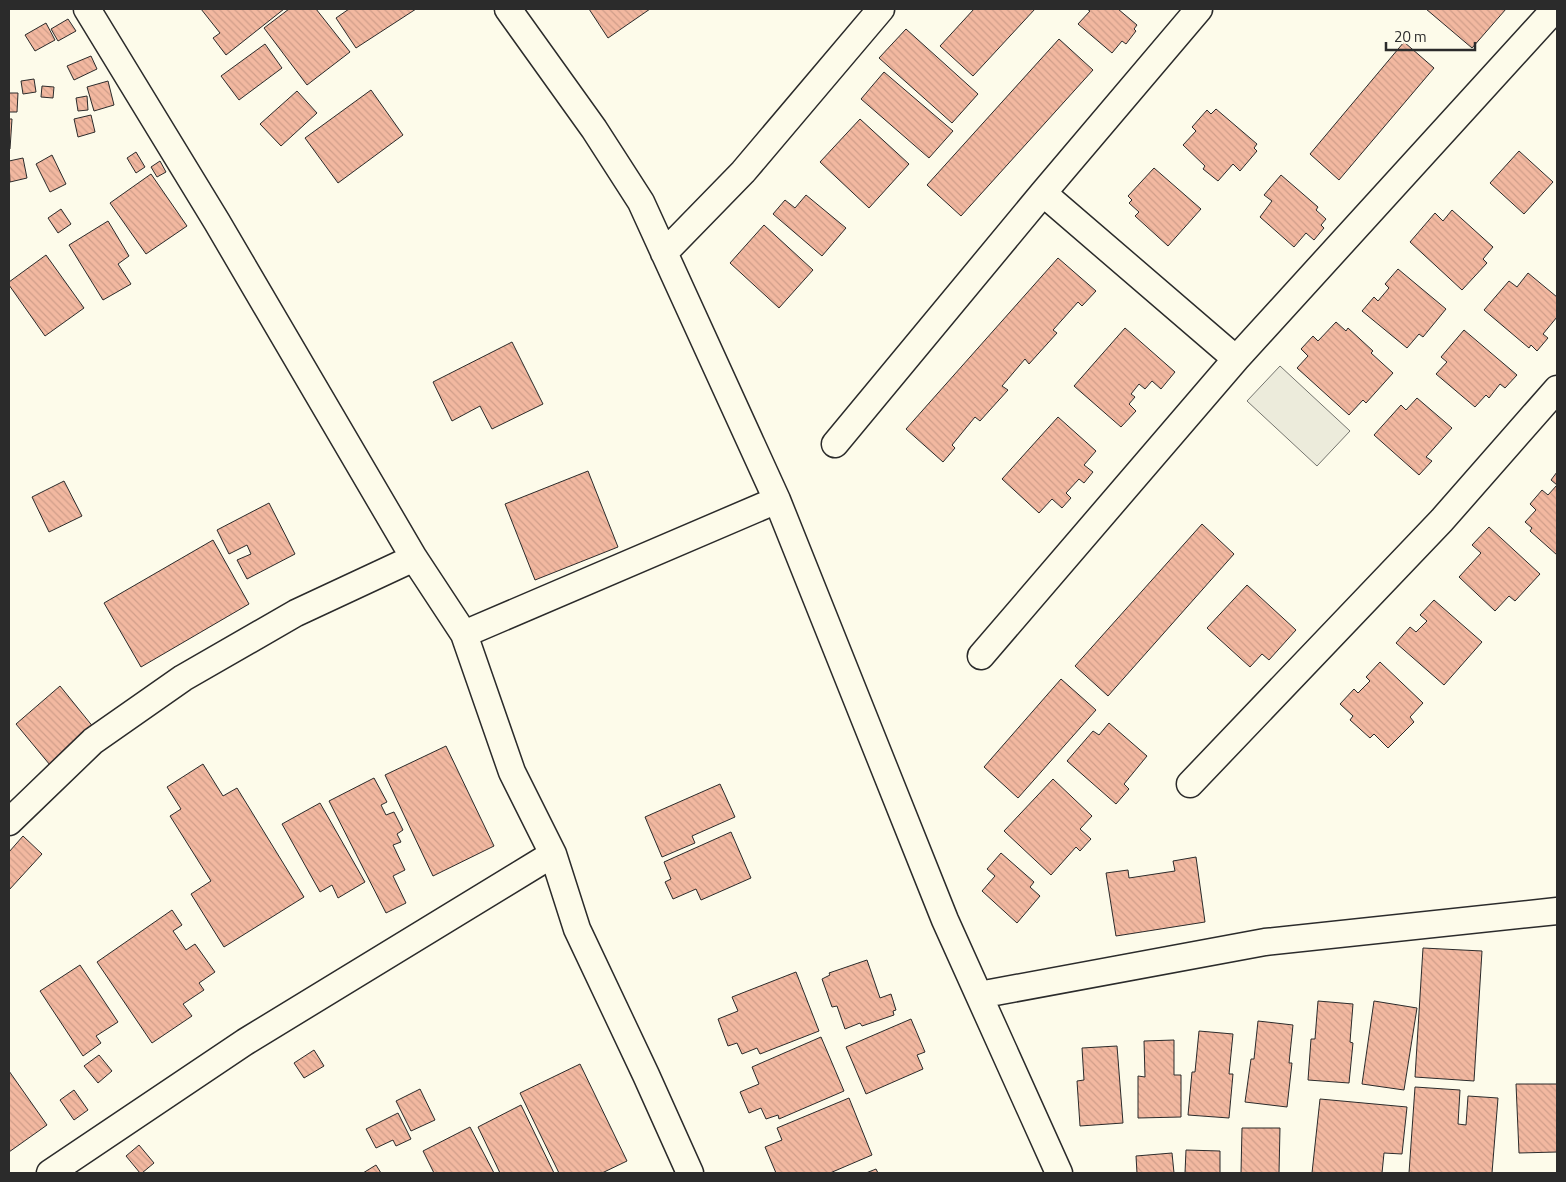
<svg xmlns="http://www.w3.org/2000/svg" width="1566" height="1182" font-family="'Titillium Web',sans-serif">
	<style>
		.grass { fill: #ecebdb; stroke: #74746e }
		.building { fill: url(#building-back-hatch); stroke: #2b2b2b }
		.lines { fill: none; stroke-linecap: round; stroke-linejoin: round }
		.minor-casing { stroke: #2b2b2b; stroke-width: 29 }
		.minor { stroke: #fdfbea; stroke-width: 26 }
	</style>
	<defs>
		<pattern id="building-back-hatch" width="6" height="6" patternUnits="userSpaceOnUse" patternTransform="scale(1.25)"><rect width="6" height="6" fill="#f2b8a0"/><path d="M-1 5l2 2M0 0l6 6M5-1l2 2" fill="none" stroke="#d09e8a"/></pattern>
	</defs>
	<rect width="100%" height="100%" fill="#fdfbea"/>
	<path class="grass" d="M1280 366 1350 431 1317 466 1247 401Z"/>
	<path class="building" d="M201 9H284L226 55 213 38 220 33Z
		M289 9H316L350 52 307 85 264 28Z
		M349 9H416L356 48 336 18Z
		M589 9H650L608 38Z
		M974 9H1035L973 76 940 46Z
		M1087 9H1118L1137 25 1134 29 1136 31 1126 44 1122 41 1112 53 1078 24 1090 11Z
		M1426 9H1506L1472 48Z
		M68 19 76 31 58 41 51 29Z
		M46 23 55 40 35 51 25 35Z
		M906 29 978 94 952 123 879 58Z
		M1059 39 1093 70 961 216 927 185Z
		M1404 42 1434 68 1339 180 1310 154Z
		M265 44 282 68 239 100 221 76Z
		M91 56 97 69 74 80 67 66Z
		M884 72 953 131 929 158 861 99Z
		M34 79 36 92 23 94 21 81Z
		M108 81 114 105 94 111 87 87Z
		M42 86 54 87 53 98 41 97Z
		M371 90 403 135 338 183 305 138Z
		M297 91 317 113 281 146 260 124Z
		M9 93H18L17 112H9Z
		M87 96 88 110 78 111 76 98Z
		M1216 109 1257 144 1254 148 1257 151 1240 171 1233 164 1218 181 1203 169 1205 166 1183 145 1196 131 1192 127 1207 110 1211 114Z
		M91 115 95 132 78 137 74 119Z
		M9 119H12L10 149H9Z
		M860 119 909 164 869 208 820 162Z
		M1519 151 1553 182 1524 214 1490 183Z
		M136 152 145 167 136 173 127 158Z
		M52 155 66 184 50 192 36 164Z
		M23 158 27 178 10 182 9 161Z
		M160 161 166 172 157 177 151 167Z
		M1154 168 1201 209 1168 246 1135 216 1139 212 1129 203 1132 200 1128 196Z
		M151 174 187 226 146 254 110 203Z
		M1281 175 1318 207 1316 210 1326 219 1321 225 1324 228 1314 240 1306 233 1294 247 1260 217 1272 201 1264 195Z
		M806 195 846 228 822 256 773 214 785 200 795 208Z
		M61 209 71 224 58 233 48 218Z
		M1452 210 1493 247 1483 259 1487 263 1462 290 1410 242 1435 213 1443 221Z
		M108 221 129 256 118 264 131 284 103 300 69 245Z
		M764 225 813 270 779 308 730 263Z
		M46 255 84 308 45 336 9 285V282Z
		M1058 258 1096 291 1082 306 1078 302 1053 330 1057 333 1029 364 1025 359 1002 386 1008 390 980 421 975 417 952 445 955 448 943 462 906 429Z
		M1398 269 1446 309 1423 337 1419 334 1407 348 1362 311 1374 297 1378 301 1389 288 1385 284Z
		M1528 273 1557 297V317L1543 334 1548 338 1537 351 1531 345 1529 348 1484 310 1509 281 1517 287Z
		M1336 322 1346 331 1348 328 1373 351 1371 353 1393 373 1366 403 1363 400 1349 415 1297 368 1308 356 1301 349 1313 336 1318 341Z
		M1125 328 1175 372 1161 389 1152 381 1145 389 1139 384 1131 394 1135 397 1129 404 1136 411 1121 427 1074 386Z
		M1464 330 1517 375 1505 388 1500 384 1489 398 1486 395 1475 407 1436 374 1447 362 1441 357Z
		M512 342 543 404 492 429 480 406 452 421 433 382Z
		M1417 398 1452 428 1426 457 1432 461 1419 475 1374 435 1401 405 1406 410Z
		M1058 417 1096 451 1084 465 1093 472 1084 483 1079 479 1066 493 1071 498 1062 508 1052 499 1039 513 1002 479Z
		M588 471 618 547 535 580 505 504Z
		M1557 472V555L1530 531 1532 528 1525 522 1536 510 1530 504 1542 490 1548 495 1557 485 1551 480Z
		M64 481 82 516 49 532 32 497Z
		M269 503 295 554 247 579 237 560 251 554 247 545 229 554 217 530Z
		M1202 524 1234 554 1108 696 1075 666Z
		M1489 527 1540 574 1515 601 1509 596 1495 611 1459 577 1481 553 1472 545Z
		M213 540 249 604 141 667 104 603Z
		M1247 585 1296 630 1269 660 1262 654 1250 667 1207 628Z
		M1434 600 1482 642 1444 685 1396 643 1410 627 1416 632 1427 621 1420 615Z
		M1380 662 1423 703 1410 717 1414 722 1388 748 1374 734 1370 738 1350 720 1353 716 1340 704 1354 689 1358 693 1370 681 1366 677Z
		M1061 679 1096 710 1018 798 984 767Z
		M60 686 94 728 50 765 16 724Z
		M1109 723 1147 756 1124 784 1129 789 1116 804 1067 761 1093 731 1099 735Z
		M446 746 494 846 433 876 385 775Z
		M203 764 223 796 237 788 304 897 224 947 191 894 211 881 170 816 181 809 167 787Z
		M374 778 387 802 381 805 386 815 394 812 403 830 397 834 401 842 393 845 405 870 393 876 406 903 386 913 329 801Z
		M1053 779 1092 816 1080 829 1091 839 1080 851 1076 847 1051 875 1004 831Z
		M720 784 735 817 692 836 695 843 662 857 645 817Z
		M320 803 365 882 338 898 332 885 320 892 282 824Z
		M731 832 751 878 701 900 696 889 673 899 665 882 671 879 664 862Z
		M23 836 42 854 9 890V852Z
		M1001 853 1034 882 1030 887 1040 896 1017 923 982 891 995 876 987 869Z
		M1196 857 1205 922 1116 936 1106 873 1128 870 1129 878 1175 871 1173 861Z
		M172 910 182 925 173 931 186 950 195 944 215 972 199 983 204 990 183 1004 192 1016 152 1043 97 962Z
		M1423 948 1482 951 1474 1081 1415 1077Z
		M867 960 880 998 891 994 896 1010 893 1011 894 1015 862 1026 860 1023 845 1029 837 1006 832 1007 822 979 830 975 829 973Z
		M80 965 118 1022 96 1036 101 1043 83 1056 40 991Z
		M796 972 819 1031 760 1054 757 1048 742 1054 737 1043 728 1046 718 1019 738 1011 732 997Z
		M1318 1001 1353 1004 1350 1042 1353 1043 1349 1083 1308 1080 1311 1039H1315Z
		M1374 1001 1417 1008 1404 1090 1362 1084Z
		M911 1019 925 1052 917 1055 923 1069 866 1094 846 1047Z
		M1258 1021 1293 1025 1289 1063H1292L1287 1107 1245 1102 1251 1059H1254Z
		M1199 1031 1233 1034 1229 1074H1233L1229 1118 1188 1115 1192 1072H1195Z
		M821 1037 844 1091 779 1119 778 1115 766 1119 761 1108 749 1113 740 1092 759 1084 752 1067Z
		M1174 1040V1075H1181V1117L1138 1118V1076L1145 1077 1144 1041Z
		M1117 1046 1123 1123 1080 1126 1077 1081 1084 1080 1082 1048Z
		M314 1050 324 1066 304 1078 294 1063Z
		M99 1055 112 1071 98 1083 84 1066Z
		M580 1064 627 1161 602 1173H559L520 1093Z
		M9 1071 47 1125 9 1152Z
		M1516 1084H1557V1152L1519 1153Z
		M1415 1087 1460 1090 1458 1124 1466 1125 1468 1096 1498 1098 1492 1173H1409Z
		M420 1089 435 1120 411 1131 396 1101Z
		M74 1090 88 1110 74 1120 60 1100Z
		M849 1098 872 1155 830 1173H776L765 1147 782 1140 777 1128Z
		M1320 1099 1407 1107 1402 1154 1384 1153 1382 1173H1312Z
		M521 1105 554 1173H500L478 1127Z
		M398 1113 411 1139 396 1146 393 1140 376 1148 366 1129Z
		M470 1127 494 1173H434L423 1151Z
		M1242 1128H1280L1279 1173H1241Z
		M139 1145 154 1163 142 1173H140L126 1156Z
		M1186 1150 1220 1151V1173H1185Z
		M1172 1153 1174 1173H1137L1136 1156Z
		M376 1165 381 1173H363Z
		M876 1169 878 1173H866Z"/>
	<g class="lines">
		<defs>
			<path id="minor" d="M87 9 217 222 414 558 464 634 512 772 553 854 577 929 646 1075 690 1173
				M508 9 594 129 641 202 777 500 945 920 1059 1173
				M1043 193 1236 359
				M664 253 743 172 881 9
				M835 444 1043 193 1199 9
				M464 634 777 500
				M981 656 1236 359 1555 9
				M1190 784 1442 520 1557 389
				M9 822 93 741 183 678 296 613 414 558
				M979 995 1265 942 1557 911
				M50 1173 245 1042 553 854"/>
		</defs>
		<use href="#minor" class="minor-casing"/>
		<use href="#minor" class="minor"/>
	</g>
	<rect width="1566" height="1182" fill="none" stroke="#2b2b2b" stroke-width="20"/>
	<path d="M1386 42v8h89v-8" fill="none" stroke="#2b2b2b" stroke-width="2.5"/>
	<text x="1394" y="42" font-size="15" fill="#2b2b2b" stroke="#fdfbea" stroke-width="4" paint-order="stroke">20 m</text>
</svg>
